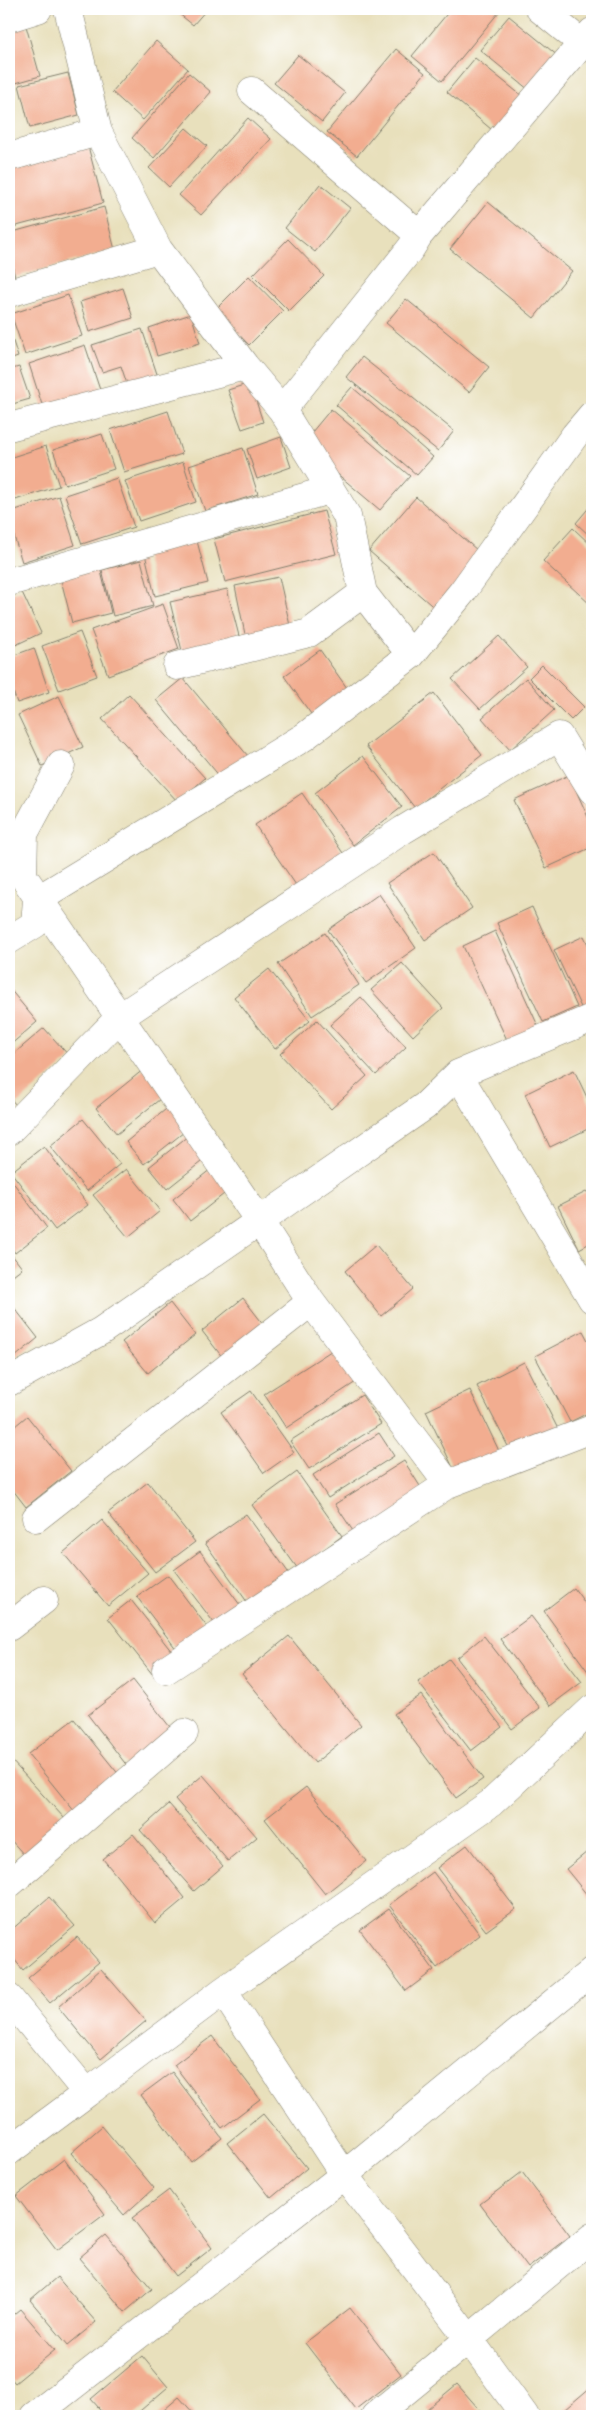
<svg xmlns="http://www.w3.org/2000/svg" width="601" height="2425" font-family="'Playpen Sans',sans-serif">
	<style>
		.building { fill: #f2ad90 }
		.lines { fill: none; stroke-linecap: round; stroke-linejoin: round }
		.minor-casing { stroke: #827e6c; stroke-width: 29 }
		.minor { stroke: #fff; stroke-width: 28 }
	</style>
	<rect width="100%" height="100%" fill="#fff"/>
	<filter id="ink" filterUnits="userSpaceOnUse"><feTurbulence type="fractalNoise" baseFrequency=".02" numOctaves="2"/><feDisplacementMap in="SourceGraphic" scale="10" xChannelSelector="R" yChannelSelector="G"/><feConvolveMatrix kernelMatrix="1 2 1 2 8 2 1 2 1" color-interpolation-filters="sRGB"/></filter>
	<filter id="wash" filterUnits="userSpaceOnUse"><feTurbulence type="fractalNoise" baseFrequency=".0096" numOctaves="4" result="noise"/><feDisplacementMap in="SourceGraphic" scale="20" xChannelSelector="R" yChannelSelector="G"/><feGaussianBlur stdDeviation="1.12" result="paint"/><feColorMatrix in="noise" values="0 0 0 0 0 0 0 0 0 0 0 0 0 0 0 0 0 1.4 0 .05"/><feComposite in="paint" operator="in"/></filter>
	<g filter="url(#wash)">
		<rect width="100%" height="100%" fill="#e8e0bc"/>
		<g id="blocks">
			<path class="building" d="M173 9H207L193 25Z
				M451 9H496L499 12 442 81 412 56Z
				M509 16 558 56 529 90 480 50Z
				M26 26 40 76 9 85V30Z
				M156 41 188 69 143 120 112 92Z
				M396 49 425 73 357 156 327 132Z
				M298 55 345 93 322 122 274 83Z
				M475 58 527 100 498 135 447 92Z
				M68 73 79 115 30 128 19 85Z
				M189 73 211 92 154 158 132 138Z
				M248 118 271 139 201 215 179 195Z
				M186 128 207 146 169 187 149 168Z
				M88 146 103 203 9 228V167Z
				M320 184 350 208 315 252 285 228Z
				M488 202 572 271 534 318 450 249Z
				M104 207 115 250 15 277 9 253V233Z
				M288 239 324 276 289 311 253 275Z
				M249 276 283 311 249 345 215 310Z
				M123 288 133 318 89 332 80 302Z
				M68 295 82 336 25 355 11 314Z
				M406 299 489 367 469 392 386 323Z
				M191 314 200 343 157 356 149 328Z
				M9 329 18 357 9 360Z
				M142 329 158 377 128 387 121 366 102 372 92 345Z
				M85 345 102 396 45 414 29 364Z
				M362 357 454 431 438 451 346 377Z
				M19 367 30 399 9 405V370Z
				M250 383 263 422 242 429 228 390Z
				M352 387 433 457 417 475 336 405Z
				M331 409 410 476 380 510 302 444Z
				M168 411 182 454 124 472 110 430Z
				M102 434 114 469 65 485 53 450Z
				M281 437 291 467 257 479 247 449Z
				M46 446 59 486 9 502V458Z
				M243 448 258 494 205 511 189 466Z
				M183 462 196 502 139 521 125 481Z
				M117 478 134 527 82 544 65 495Z
				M59 496 75 545 22 562 9 520V512Z
				M416 497 485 557 438 611 369 551Z
				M592 504V538L576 523Z
				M324 511 336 554 225 582 214 539Z
				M573 528 592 546 591 605 543 561Z
				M197 541 208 583 155 596 145 554Z
				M141 560 153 606 113 616 102 570Z
				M100 567 111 613 72 623 60 576Z
				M279 577 291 630 246 639 235 586Z
				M227 589 240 640 183 655 170 602Z
				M21 590 41 633 9 648V595Z
				M163 604 179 649 108 675 91 630Z
				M80 632 97 676 59 690 42 646Z
				M499 636 527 667 480 709 452 679Z
				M34 648 49 692 17 703 9 680V657Z
				M320 650 352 695 316 721 284 676Z
				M542 665 584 707 571 720 529 678Z
				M183 678 248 756 221 778 156 700Z
				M526 678 554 710 510 750 482 718Z
				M434 693 482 755 415 808 366 746Z
				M129 694 205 778 178 802 102 719Z
				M59 696 83 747 42 766 18 715Z
				M363 756 402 807 353 845 315 793Z
				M569 775 592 826V847L546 868 514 800Z
				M302 793 345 856 298 888 255 825Z
				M434 852 472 908 425 940 387 883Z
				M379 894 416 948 366 983 328 930Z
				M532 907 577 1007 543 1022 497 923Z
				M495 931 539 1028 508 1042 463 946Z
				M325 933 359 985 312 1016 278 964Z
				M584 936 592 953V1015L586 1018 554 950Z
				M402 963 443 1008 413 1036 371 990Z
				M269 969 310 1021 275 1049 234 997Z
				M9 988 37 1022 9 1046Z
				M361 997 406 1047 376 1075 330 1025Z
				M317 1020 367 1076 331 1109 280 1054Z
				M44 1028 71 1058 16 1105 9 1097V1058Z
				M144 1069 165 1095 117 1134 96 1108Z
				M574 1070 592 1108V1127L550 1147 525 1094Z
				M171 1105 189 1128 144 1164 126 1142Z
				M83 1119 120 1164 87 1191 50 1146Z
				M188 1136 206 1158 167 1189 149 1167Z
				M44 1146 88 1205 55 1230 11 1172Z
				M126 1169 160 1211 128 1237 93 1195Z
				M211 1169 229 1190 190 1221 173 1199Z
				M9 1177 47 1228 15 1253 9 1244Z
				M592 1189V1242L579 1249 558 1206Z
				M376 1245 413 1289 381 1316 345 1271Z
				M9 1251 22 1268 9 1278Z
				M243 1298 264 1325 223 1358 202 1331Z
				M9 1301 38 1338 9 1362Z
				M170 1303 195 1335 148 1373 122 1342Z
				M583 1331 592 1348V1411L570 1422 535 1356Z
				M334 1349 356 1382 286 1428 264 1394Z
				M524 1362 559 1431 512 1454 477 1386Z
				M470 1390 500 1453 456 1474 426 1411Z
				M251 1391 294 1452 264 1473 221 1412Z
				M362 1395 381 1424 309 1469 290 1441Z
				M27 1416 71 1471 26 1507 9 1485V1431Z
				M379 1433 394 1456 328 1498 313 1475Z
				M404 1461 425 1494 357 1537 335 1504Z
				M297 1472 342 1536 298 1569 252 1505Z
				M148 1482 195 1542 155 1572 108 1513Z
				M246 1514 291 1576 250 1606 205 1543Z
				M102 1520 148 1573 108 1606 63 1553Z
				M200 1551 246 1613 221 1632 174 1570Z
				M168 1575 211 1632 180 1654 137 1597Z
				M574 1588 592 1613V1677L544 1611Z
				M131 1600 176 1657 153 1675 108 1618Z
				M531 1616 582 1682 550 1706 500 1639Z
				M289 1636 361 1725 315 1763 242 1674Z
				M484 1636 540 1708 512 1729 457 1658Z
				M449 1659 502 1727 471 1751 418 1682Z
				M133 1680 177 1736 131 1771 88 1715Z
				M421 1695 483 1779 456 1798 394 1714Z
				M74 1719 120 1776 75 1812 28 1754Z
				M10 1759 65 1819 25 1856 9 1838Z
				M203 1775 257 1837 228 1861 175 1799Z
				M306 1787 366 1861 325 1894 265 1819Z
				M169 1804 223 1866 194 1891 140 1830Z
				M133 1834 185 1898 155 1923 103 1859Z
				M467 1845 516 1909 486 1931 437 1868Z
				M592 1848V1901L566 1869Z
				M433 1872 480 1935 437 1968 389 1905Z
				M49 1897 75 1926 23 1970 9 1953V1932Z
				M389 1909 434 1970 406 1991 360 1930Z
				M77 1937 99 1962 50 2003 28 1978Z
				M101 1969 146 2021 101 2059 58 2007Z
				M212 2036 260 2099 222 2128 174 2065Z
				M172 2072 222 2138 191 2162 141 2095Z
				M263 2114 307 2168 271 2198 227 2143Z
				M102 2126 154 2188 124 2215 71 2153Z
				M64 2159 105 2214 57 2250 16 2196Z
				M522 2172 570 2236 528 2268 480 2204Z
				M169 2190 212 2248 176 2276 132 2218Z
				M106 2235 152 2289 125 2312 79 2258Z
				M57 2277 96 2322 68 2345 30 2300Z
				M350 2308 401 2374 356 2409 305 2343Z
				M20 2309 55 2350 15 2383 9 2376V2318Z
				M142 2356 168 2387 134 2416H106L91 2399Z
				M457 2384 485 2416H434L427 2409Z
				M592 2386V2416H557Z
				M179 2397 196 2416H157Z"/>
		</g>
	</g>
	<g filter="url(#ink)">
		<use href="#blocks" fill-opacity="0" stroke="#827e6c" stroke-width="1"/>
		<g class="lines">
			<defs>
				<path id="minor" d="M68 9 98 132 158 249 245 366 282 410 347 516 363 593 411 655
					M540 9 583 44
					M9 18 38 9
					M252 91 419 235
					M9 157 98 132
					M9 293 158 249
					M282 410 411 248 419 235 592 32
					M9 427 245 366
					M9 582 329 490
					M177 666 309 633 363 593
					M61 765 24 834 23 876 260 1222 311 1302 448 1484
					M9 940 35 924 37 900 304 737 411 655 463 591 575 435 592 415
					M458 1074 592 1299
					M9 1131 120 1017 403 830 559 736 592 790
					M9 1382 101 1331 425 1106 458 1074 592 1018
					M36 1518 311 1302
					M9 1627 44 1600
					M166 1670 448 1484 592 1429
					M9 1884 184 1733
					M223 1991 344 2175 469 2339 375 2416
					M9 1998 87 2093 223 1991 491 1803 592 1709
					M9 2151 87 2093
					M34 2416 344 2175 592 1971
					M525 2416 469 2339 592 2237"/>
			</defs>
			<use href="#minor" class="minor-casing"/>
			<use href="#minor" class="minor"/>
		</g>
	</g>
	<rect width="601" height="2425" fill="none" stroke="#fff" stroke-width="30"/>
</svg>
